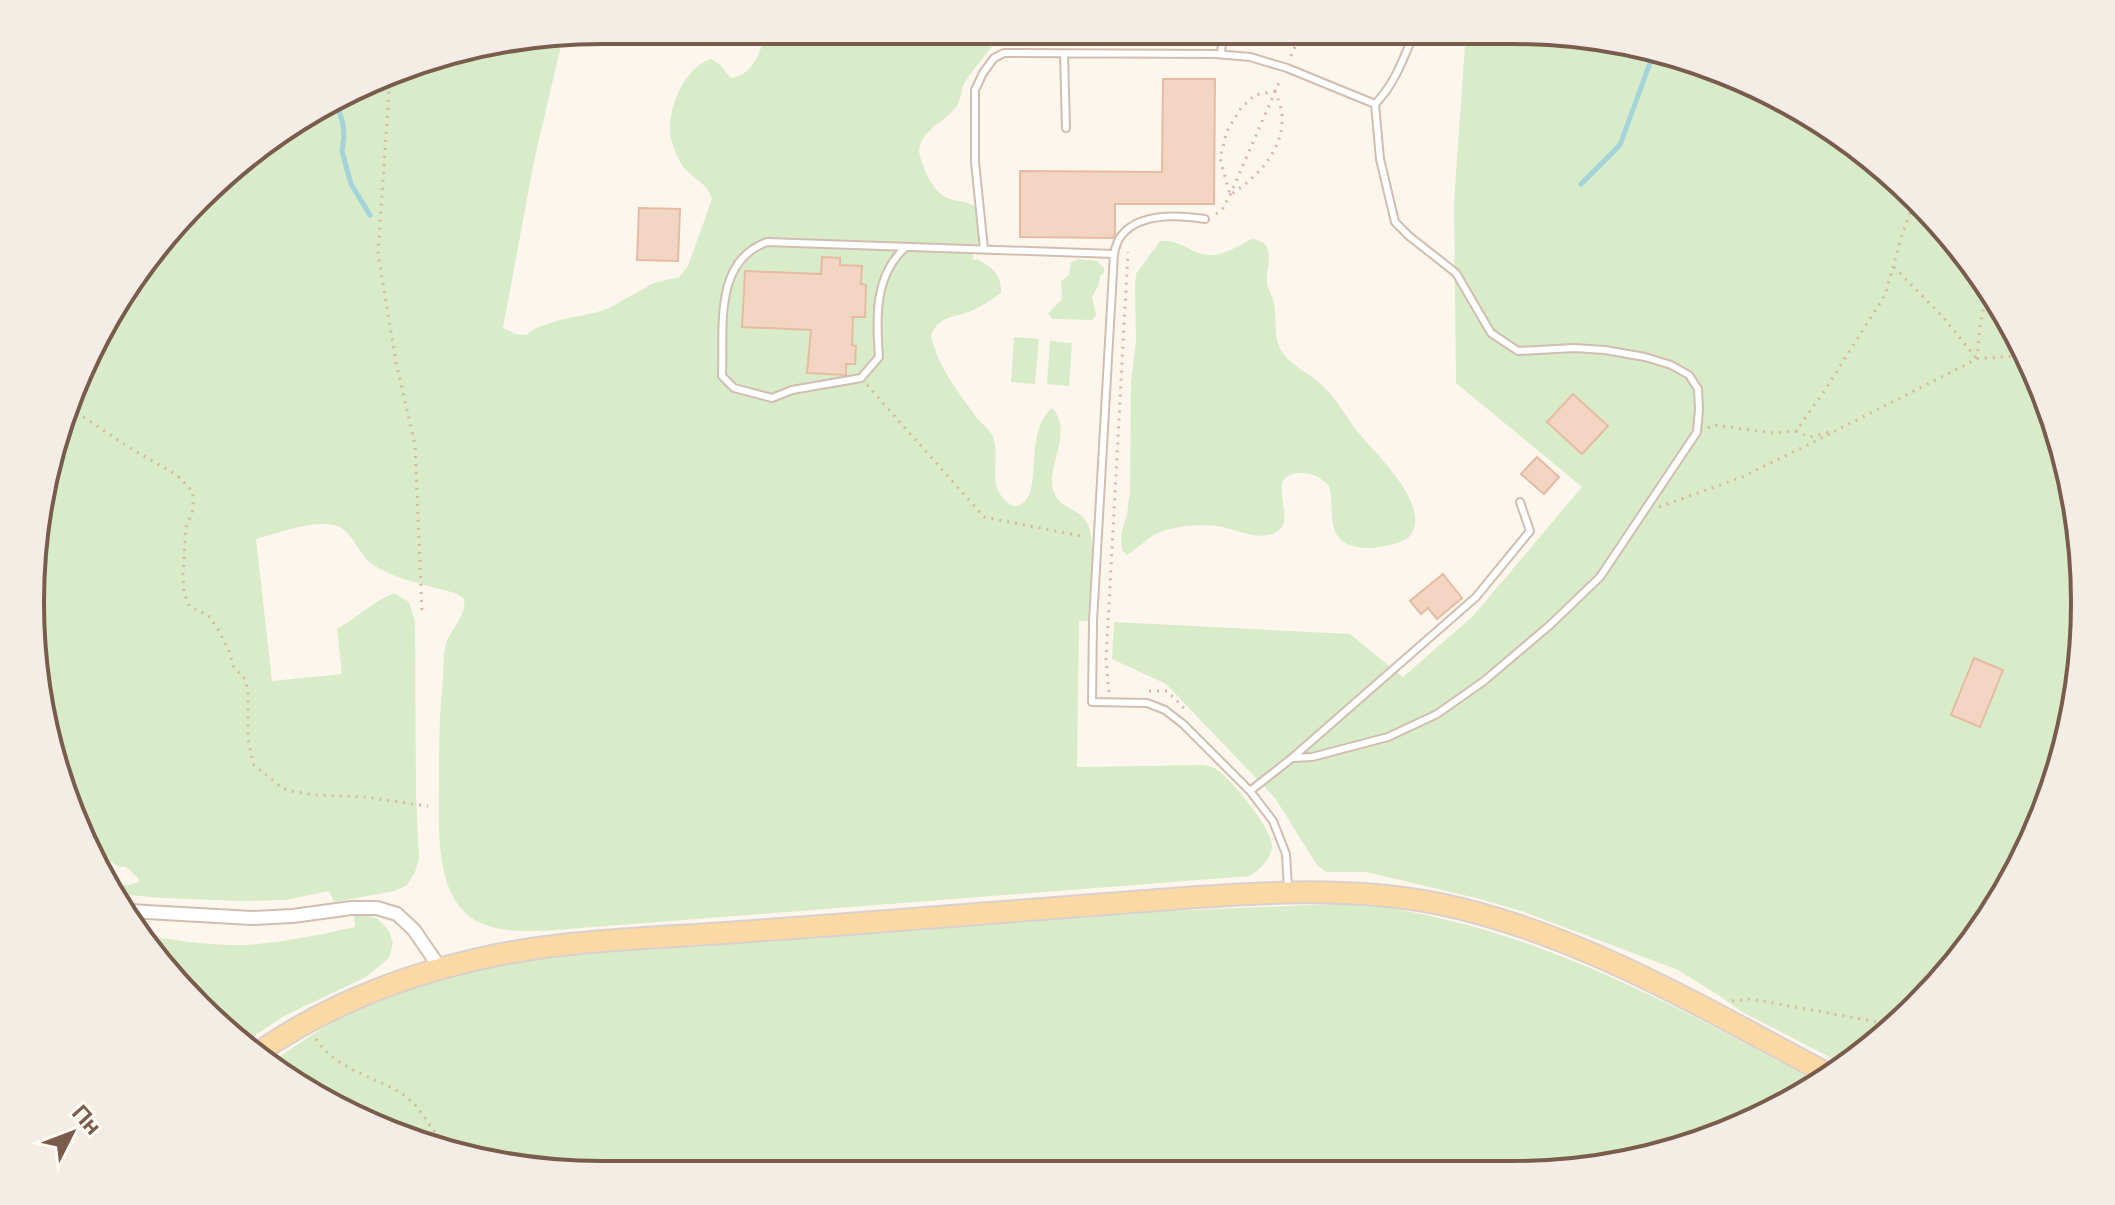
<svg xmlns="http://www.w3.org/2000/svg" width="2115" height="1205" font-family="Inter,sans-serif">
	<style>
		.green { fill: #d8ecc9 }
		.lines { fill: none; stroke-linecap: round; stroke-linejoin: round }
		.stream { stroke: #a5d3da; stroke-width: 5 }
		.building { fill: #f3d5c3; stroke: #e6bba3; stroke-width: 2 }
		.lane-casing { stroke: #d1beb0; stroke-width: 10 }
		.street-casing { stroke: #d1beb0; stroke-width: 16 }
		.primary-casing { stroke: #dad1cd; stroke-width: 24 }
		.path { stroke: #d9b8a5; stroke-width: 3; stroke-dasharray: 2 6; stroke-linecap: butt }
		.lane { stroke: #fff; stroke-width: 6 }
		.street { stroke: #fff; stroke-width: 12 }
		.primary { stroke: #fbd9a5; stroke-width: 20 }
		.rim { fill: none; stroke: #7a5c4d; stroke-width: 4 }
	</style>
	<rect width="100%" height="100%" fill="#fdf6ec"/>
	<path class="green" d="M767 30 1237 31 1183 45 997 43 992 46C983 59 970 72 963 86 961 92 961 99 958 104 949 120 927 126 920 145 918 152 920 156 922 163 926 174 932 187 941 194 959 207 986 196 987 228L973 250V260L977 259C993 268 1002 275 1001 293 992 299 983 306 973 310 956 318 938 315 931 336 938 367 959 393 977 418 982 424 990 430 993 437 1002 462 983 488 1013 506 1017 506 1021 505 1024 502 1042 487 1024 432 1052 408 1071 428 1053 456 1052 480 1052 509 1077 506 1086 521 1099 541 1088 597 1088 621H1079L1077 767 1202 765C1205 765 1211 766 1214 768 1229 775 1274 831 1272 847 1270 860 1261 868 1250 876L542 931C518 931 491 932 470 917 457 907 449 891 445 876 437 846 439 814 439 783 439 748 439 714 443 679 444 668 443 658 445 648 449 629 467 618 464 598 453 591 446 591 435 588 414 582 391 577 372 564 358 554 352 529 334 525 309 520 279 533 256 539L272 681 342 674 337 629C357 618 373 601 394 593L409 602 415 621 416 793 419 859 415 872 407 885 395 891 334 902 329 891 285 900 241 901 162 898 119 894 112 884 129 885 139 882 138 878 126 867H120L93 852 73 821 31 640 50 454 127 284 254 148 419 60 563 37 534 161 503 328 516 334 526 335 536 328 560 320 594 313 609 308 654 283 679 277 688 266 712 199C708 182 689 178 680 162 675 152 669 137 670 126 671 102 686 67 711 59L719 64 731 78C754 76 761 49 767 30Z
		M1466 31H1550L1697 61 1830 126 1917 197 1988 284 2041 383 2074 490 2085 602 2074 714 2042 821 1989 920 1917 1008 1843 1064 1742 1012 1718 995 1678 970 1524 912 1480 899 1366 872H1326L1317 865 1275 798 1166 684 1112 659 1114 622 1350 634 1403 677 1473 616 1582 487 1456 383 1454 202Z
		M1252 239C1279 242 1265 267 1267 283 1268 289 1272 294 1273 300 1278 317 1272 339 1283 353 1294 368 1313 375 1325 388 1338 401 1346 417 1358 432 1376 454 1411 486 1415 516 1416 523 1414 533 1408 538 1392 548 1352 554 1339 538 1328 525 1334 501 1329 486 1321 478 1313 473 1302 473 1261 473 1298 518 1278 531 1261 543 1236 529 1218 526 1201 524 1179 526 1163 531 1149 535 1139 548 1127 555L1122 550 1121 534 1127 514 1130 491 1131 382 1136 341 1135 285 1136 274 1160 241C1179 238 1191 254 1210 255 1223 256 1240 245 1252 239Z
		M1078 259 1097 261 1104 268V273L1100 276 1099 284 1092 297 1096 315 1092 320 1052 319 1048 313 1062 299 1061 281 1069 275 1071 262Z
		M1014 337 1039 339 1035 384 1011 382Z
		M1050 341 1072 343 1069 386 1047 384Z
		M1334 904C1352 905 1371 905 1389 908 1545 933 1682 1009 1819 1083L1799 1098 1696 1145 1550 1174H565L419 1145 285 1079 268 1064 336 1019 407 990 471 971 567 952 1073 915Z
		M365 915 378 919 389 931 393 943 389 958 366 977 284 1016 244 1043 172 980 145 936C178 940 211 946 244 945 282 943 318 935 355 927L354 916Z"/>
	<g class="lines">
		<path class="stream" d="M337 104 343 124 344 137 342 151 351 184 370 215
			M1581 184 1620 145 1654 52"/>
	</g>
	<path class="building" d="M1163 79H1215L1214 204H1115V234L1113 238 1020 237V171L1162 172Z
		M639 208 680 209 678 261 637 260Z
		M822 257 840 258V265L862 266 861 284 866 285 865 317H853L852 345 856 346 855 364H846V375L807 373 811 330 742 327 745 271 821 274Z
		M1573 394 1608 426 1582 454 1547 422Z
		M1537 457 1559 477 1544 494 1521 474Z
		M1443 574 1462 598 1437 619 1428 608 1421 614 1410 601Z
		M1974 658 2003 670 1980 727 1951 715Z"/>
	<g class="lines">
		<defs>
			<path id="lane" d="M1064 54 1066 128
				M1221 54 1223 31
				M1205 219C1179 215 1139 212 1121 236 1117 241 1115 249 1114 254L1093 621 1092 702 1147 703 1165 710 1183 724 1250 791 1273 821 1286 854 1288 889
				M906 247C874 275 876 318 879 357L861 378 792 390 772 398 734 388 722 376C724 329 713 261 767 242L1114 254
				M984 249 975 162V90L983 73 994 58 1004 53 1216 54 1250 57 1287 68 1375 104C1395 84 1404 57 1415 31
				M1292 758 1476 597 1530 531 1520 502
				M1250 791 1292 758 1312 757 1388 737 1437 714 1484 681 1550 625 1600 577 1697 432 1699 409 1698 389 1689 375 1671 365 1645 357 1605 350 1574 348 1518 351 1491 333 1456 273 1409 236 1395 222 1380 159 1375 104"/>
			<path id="street" d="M129 911 252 918 293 916 351 908H377L397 914 414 930 440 968"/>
			<path id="primary" d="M256 1054C322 1008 396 978 474 960 541 944 609 940 677 936 743 932 809 927 874 922 964 915 1055 908 1145 901 1242 894 1343 884 1440 904 1579 933 1705 1009 1830 1075"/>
		</defs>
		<use href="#lane" class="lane-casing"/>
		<use href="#street" class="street-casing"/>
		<use href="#primary" class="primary-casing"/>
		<path class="path" d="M985 31 990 46
			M1291 56 1302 31
			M390 76 378 254 396 362 415 445 422 612
			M1275 91C1278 99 1282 108 1282 116 1284 151 1256 178 1230 195L1220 158 1227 131 1241 108 1255 95Z
			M1216 214 1222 210 1230 195 1281 78
			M1894 267 1943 317 1977 359
			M1977 359 1980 325 1989 285
			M867 385 984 517 1086 537
			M70 408 130 448 177 475 193 492V510L186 527 183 574 184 593 190 607 208 615 218 629 229 651 234 668 245 679 248 692V738L253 764 281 787 290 791 317 795 364 797 428 806
			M1708 428 1714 425 1773 433 1796 431 1825 390 1885 295 1902 235 1916 197
			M1796 431 1809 437 1835 431 1977 359 2026 355
			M1659 507 1742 477 1832 433
			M1149 691H1167L1186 710
			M1109 692 1106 660 1128 252
			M1732 1001 1751 999 1894 1025
			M316 1039C336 1070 375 1076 404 1095 429 1113 432 1144 465 1154"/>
		<use href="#lane" class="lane"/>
		<use href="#street" class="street"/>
		<use href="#primary" class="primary"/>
	</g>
	<path d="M0 0H2115V1205H0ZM602 44H1513A558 558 0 0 1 2071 602V603A558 558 0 0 1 1513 1161H602A558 558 0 0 1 44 603V602A558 558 0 0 1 602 44Z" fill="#f4ede6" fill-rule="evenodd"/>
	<path class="rim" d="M602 44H1513A558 558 0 0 1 2071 602V603A558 558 0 0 1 1513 1161H602A558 558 0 0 1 44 603V602A558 558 0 0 1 602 44Z"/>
	<g transform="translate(72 1133) rotate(48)" stroke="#fffaf3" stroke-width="6" paint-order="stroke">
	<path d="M0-6L14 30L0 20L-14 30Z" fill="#7a5c4d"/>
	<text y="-12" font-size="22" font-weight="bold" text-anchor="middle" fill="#7a5c4d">Пн</text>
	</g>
</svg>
